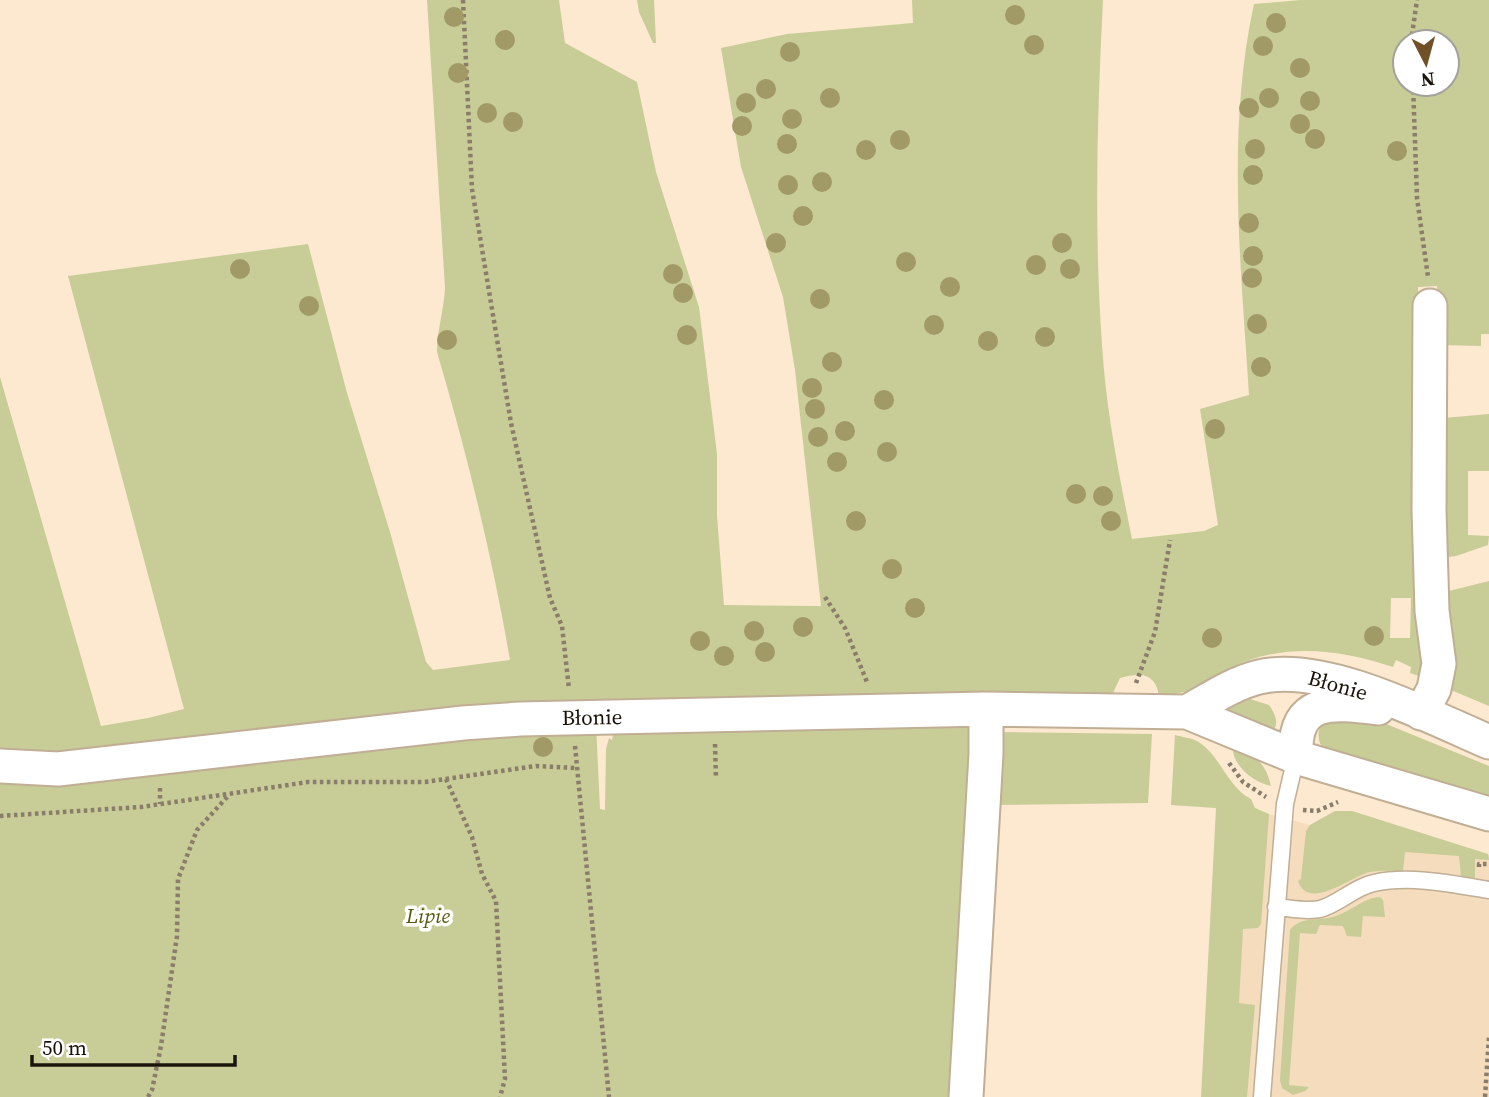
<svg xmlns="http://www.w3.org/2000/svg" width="1489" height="1097" font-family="'Source Serif 4',serif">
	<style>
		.built { fill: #f4dcbc }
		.green { fill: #c8cc97; fill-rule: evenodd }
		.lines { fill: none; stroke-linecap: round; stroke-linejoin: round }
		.service-casing { stroke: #c0ae95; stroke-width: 19 }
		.minor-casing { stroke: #c0ae95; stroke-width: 37 }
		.path { stroke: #8a7d6b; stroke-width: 4.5; stroke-dasharray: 3.5 3.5; stroke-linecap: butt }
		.service { stroke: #fff; stroke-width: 16 }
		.minor { stroke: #fff; stroke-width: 33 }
		.tree { fill: #a29a66 }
		.labels { text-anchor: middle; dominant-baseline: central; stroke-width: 7; stroke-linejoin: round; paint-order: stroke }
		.street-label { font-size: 21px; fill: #1b140b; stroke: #fff }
		.park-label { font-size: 21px; font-style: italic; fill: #585a11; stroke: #fff }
	</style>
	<rect width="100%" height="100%" fill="#fce9cf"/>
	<path class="built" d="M1232 809 1269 814 1310 825 1335 811H1352L1489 855V1097H1219Z"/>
	<path class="green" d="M427 0H559L565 43 637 82 656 172 699 307 717 454V516L724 605 821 606 795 370 783 297 741 167 721 48 787 34 913 23 912 0H1103C1097 115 1094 230 1102 345 1106 410 1119 475 1132 539L1204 531 1218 525 1200 409 1249 395C1241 266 1226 132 1254 4L1301 0H1489V334H1481V346L1439 345 1437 286 1418 287 1430 680 1410 673 1411 667 1396 660 1393 667C1345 651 1293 643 1244 662 1209 676 1200 694 1159 696 1156 673 1140 672 1120 678L1112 695 0 762V377L101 726 148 718 184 709 68 276 308 244 347 393 390 532 426 662 433 670 510 660C492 555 467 454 437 352 437 330 444 310 445 288ZM1405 42H1447V84H1405ZM1391 598H1411L1410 638H1390Z
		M637 0H654L656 43H653L639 12Z
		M1489 414V471H1468V535L1489 536 1488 545 1456 556 1448 557 1441 554 1444 418Z
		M1489 581V706L1446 688 1443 598 1449 591Z
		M1250 699 1269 705C1275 713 1280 724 1272 732L1228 713 1231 704Z
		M1374 719 1489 766V800L1324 750C1317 741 1316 729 1325 721Z
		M964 720 977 731 959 1097H0V770L596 724 600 809 605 810 606 749 609 738 612 740 613 735 619 730Z
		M993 732 1152 734 1148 803 989 805Z
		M1175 735C1182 737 1191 738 1197 741 1221 755 1226 786 1251 799L1255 808 1269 814 1261 924 1258 928 1243 929 1239 1003 1255 1005 1247 1097H1201L1216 808 1171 805Z
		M1233 745C1254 754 1266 763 1271 786 1254 783 1230 764 1233 745Z
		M1335 811H1352L1488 854 1489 860 1475 859V878L1461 876 1459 856 1405 852 1403 871C1392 871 1381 870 1370 872 1351 876 1309 912 1298 881L1301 879 1306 831 1310 825Z
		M1380 897 1383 900 1385 917 1363 916 1361 937 1347 936 1343 926 1320 925 1316 934 1300 933 1289 1085 1309 1087 1305 1091 1293 1095 1282 1088 1280 1080 1290 930C1301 916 1317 921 1332 917 1350 913 1362 898 1380 897Z"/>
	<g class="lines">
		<defs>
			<path id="service" d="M1276 907C1290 908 1306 912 1320 909 1339 904 1354 887 1374 883 1410 875 1453 884 1489 890
				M1262 1097 1285 804 1296 757"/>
			<path id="minor" d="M1187 712C1210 699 1234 683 1259 677 1324 661 1428 716 1489 742
				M1421 713 1434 689 1439 664 1432 611 1429 510 1430 306
				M1296 757C1293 698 1331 702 1378 708
				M0 766 58 769 463 723 520 719 986 709 1187 712 1296 757 1489 814
				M966 1097 986 754V709"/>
		</defs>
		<use href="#service" class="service-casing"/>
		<use href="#minor" class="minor-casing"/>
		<path class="path" d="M463 0 472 189 511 423 550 598 562 626 569 689
			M1411 42 1417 0
			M1413 84 1417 198 1428 277
			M825 597 845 628 867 682
			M1136 683 1155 632 1170 540
			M715 744 716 779
			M575 746 609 1097
			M1229 763 1243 782 1266 797
			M446 779 472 837 482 874 496 901 505 1079 500 1097
			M160 788V804
			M1303 810 1317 811 1338 802
			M0 816 141 807 308 782H425L536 766 576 768
			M1479 867V864H1489
			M148 1097 152 1090 161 1046 177 936 178 879 197 830 229 795
			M1485 1097 1489 1037"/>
		<use href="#service" class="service"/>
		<use href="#minor" class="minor"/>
	</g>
	<g class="tree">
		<circle cx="1015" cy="15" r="10"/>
		<circle cx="454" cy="17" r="10"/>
		<circle cx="1276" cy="23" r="10"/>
		<circle cx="505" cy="40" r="10"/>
		<circle cx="1034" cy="45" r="10"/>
		<circle cx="1263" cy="46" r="10"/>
		<circle cx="790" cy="52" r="10"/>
		<circle cx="1300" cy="68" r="10"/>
		<circle cx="458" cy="73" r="10"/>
		<circle cx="766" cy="89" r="10"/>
		<circle cx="830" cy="98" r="10"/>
		<circle cx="1269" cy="98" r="10"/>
		<circle cx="1310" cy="101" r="10"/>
		<circle cx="746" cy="103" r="10"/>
		<circle cx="1249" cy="108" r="10"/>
		<circle cx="487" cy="113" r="10"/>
		<circle cx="792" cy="119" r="10"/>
		<circle cx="513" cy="122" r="10"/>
		<circle cx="1300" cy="124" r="10"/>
		<circle cx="742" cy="126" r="10"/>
		<circle cx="1315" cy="139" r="10"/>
		<circle cx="900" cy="140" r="10"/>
		<circle cx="787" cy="144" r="10"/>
		<circle cx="1255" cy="149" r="10"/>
		<circle cx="866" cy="150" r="10"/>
		<circle cx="1397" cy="151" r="10"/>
		<circle cx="1253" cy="175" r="10"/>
		<circle cx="822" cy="182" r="10"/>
		<circle cx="788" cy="185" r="10"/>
		<circle cx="803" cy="216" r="10"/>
		<circle cx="1249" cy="223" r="10"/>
		<circle cx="776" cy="243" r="10"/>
		<circle cx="1062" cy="243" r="10"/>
		<circle cx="1253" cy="256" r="10"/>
		<circle cx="906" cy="262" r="10"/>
		<circle cx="1036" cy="265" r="10"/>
		<circle cx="240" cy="269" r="10"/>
		<circle cx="1070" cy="269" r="10"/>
		<circle cx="673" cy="274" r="10"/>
		<circle cx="1252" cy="278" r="10"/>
		<circle cx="950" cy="287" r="10"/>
		<circle cx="683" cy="293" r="10"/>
		<circle cx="820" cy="299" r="10"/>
		<circle cx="309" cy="306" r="10"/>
		<circle cx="1257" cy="324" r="10"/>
		<circle cx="934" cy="325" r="10"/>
		<circle cx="687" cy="335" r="10"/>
		<circle cx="1045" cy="337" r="10"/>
		<circle cx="447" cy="340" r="10"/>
		<circle cx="988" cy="341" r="10"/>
		<circle cx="832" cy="362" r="10"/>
		<circle cx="1261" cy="367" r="10"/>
		<circle cx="812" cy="388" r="10"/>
		<circle cx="884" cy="400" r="10"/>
		<circle cx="815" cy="409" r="10"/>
		<circle cx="1215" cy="429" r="10"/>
		<circle cx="845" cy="431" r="10"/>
		<circle cx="818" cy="437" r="10"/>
		<circle cx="887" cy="452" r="10"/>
		<circle cx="837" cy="462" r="10"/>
		<circle cx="1076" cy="494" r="10"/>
		<circle cx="1103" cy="496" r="10"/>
		<circle cx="856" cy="521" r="10"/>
		<circle cx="1111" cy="521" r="10"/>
		<circle cx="892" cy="569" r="10"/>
		<circle cx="915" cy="608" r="10"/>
		<circle cx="803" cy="627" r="10"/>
		<circle cx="754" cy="631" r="10"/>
		<circle cx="1374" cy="636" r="10"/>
		<circle cx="1212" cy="638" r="10"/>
		<circle cx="700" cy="641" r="10"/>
		<circle cx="765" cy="652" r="10"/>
		<circle cx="724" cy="656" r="10"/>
		<circle cx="543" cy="747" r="10"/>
	</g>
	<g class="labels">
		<g class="street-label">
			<text transform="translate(1338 685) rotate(16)">Błonie</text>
			<text transform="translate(592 717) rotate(-1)">Błonie</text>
		</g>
		<g class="park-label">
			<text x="428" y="915">Lipie</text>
		</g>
	</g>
	<g transform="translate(1426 63) rotate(174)"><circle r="33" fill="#ffffff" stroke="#a4a19d" stroke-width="2"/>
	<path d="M0-5L12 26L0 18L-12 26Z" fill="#715027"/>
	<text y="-10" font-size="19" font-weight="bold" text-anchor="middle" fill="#1b140b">N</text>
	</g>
	<path d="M32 1055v10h203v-10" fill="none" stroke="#1b140b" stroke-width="3.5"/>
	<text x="42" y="1055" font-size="21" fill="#1b140b" stroke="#ffffff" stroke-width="5" paint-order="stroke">50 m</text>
</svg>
